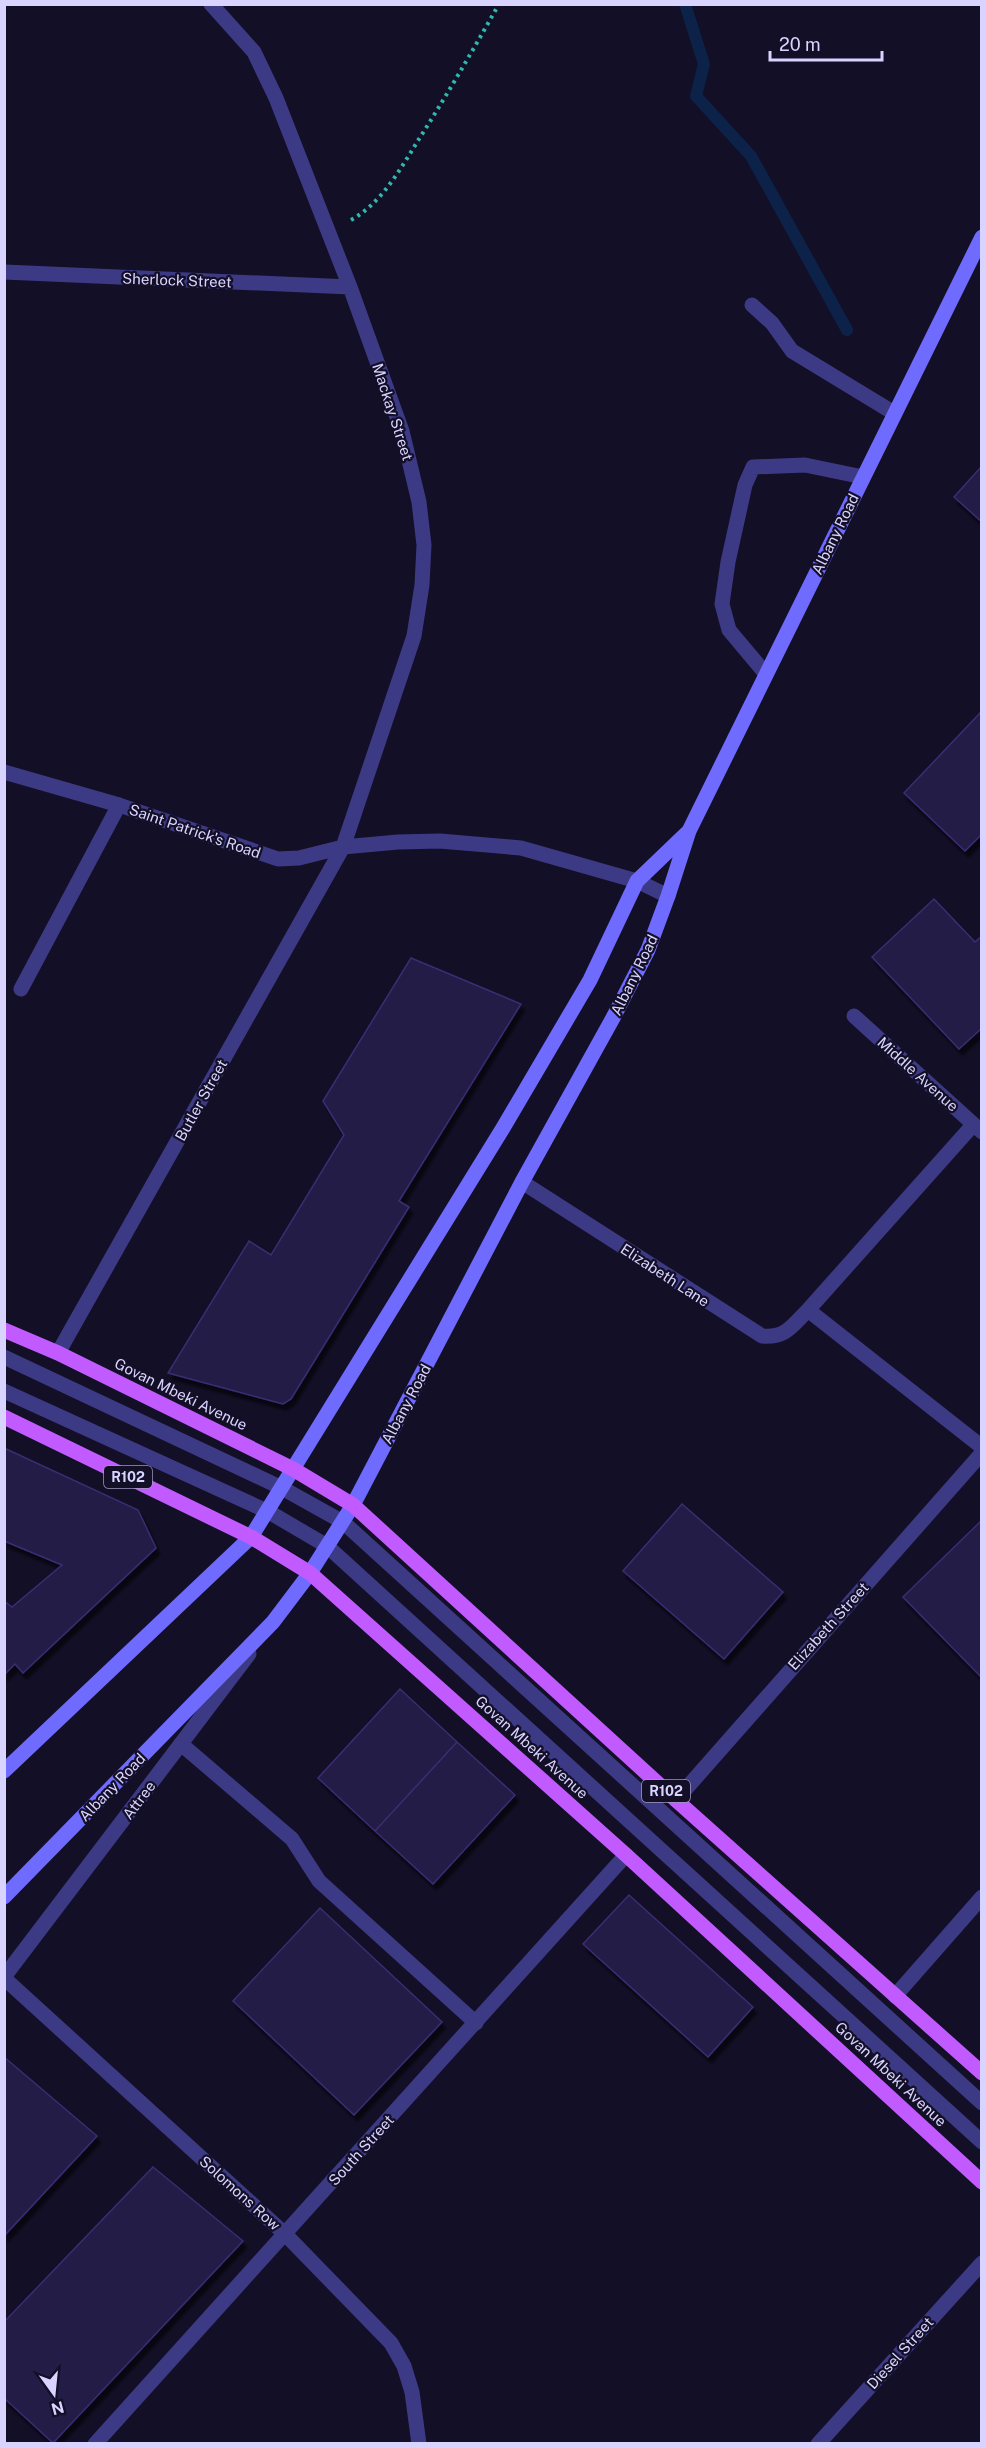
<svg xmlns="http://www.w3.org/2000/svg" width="986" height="2448" font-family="'Public Sans',sans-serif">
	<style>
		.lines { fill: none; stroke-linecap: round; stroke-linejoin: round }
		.stream { stroke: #0c2248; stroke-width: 12 }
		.building { fill: #241b47; stroke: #3b2d73; stroke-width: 1.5; filter: url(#shadow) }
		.path { stroke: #2fb8b0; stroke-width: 4; stroke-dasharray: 3 4.5; stroke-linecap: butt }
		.lane { stroke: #3d3a85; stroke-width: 15 }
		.street { stroke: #3d3a85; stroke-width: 15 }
		.secondary { stroke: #6f6bff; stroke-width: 15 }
		.primary { stroke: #c25bff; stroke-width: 15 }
		.labels { text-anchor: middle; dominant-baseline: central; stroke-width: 4.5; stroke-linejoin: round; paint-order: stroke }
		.shield { fill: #130f26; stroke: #9e99be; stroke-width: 1.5 }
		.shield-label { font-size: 14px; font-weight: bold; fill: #d9d4ff }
		.street-label { font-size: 15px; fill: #d9d4ff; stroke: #130f26 }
	</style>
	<defs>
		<filter id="shadow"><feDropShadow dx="3.5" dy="6" stdDeviation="1.5" flood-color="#0009"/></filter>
	</defs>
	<rect width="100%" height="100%" fill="#130f26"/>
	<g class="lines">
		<path class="stream" d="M685 4 704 64 696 96 751 156 847 330"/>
	</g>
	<path class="building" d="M982 466V522L954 497Z
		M982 711V834L965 851 904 793Z
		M934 899 975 942 982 936V1028L959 1049 872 957Z
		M411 958 521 1004 399 1201 409 1207 291 1399 283 1404 168 1373 249 1241 271 1255 344 1135 323 1101Z
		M4 1448 138 1510 156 1548 23 1673 15 1664 4 1675V1601L12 1607 62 1565 4 1541Z
		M682 1504 783 1592 724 1659 623 1571Z
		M982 1520V1678L903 1597Z
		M400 1689 457 1742 375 1831 318 1778Z
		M457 1742 515 1795 433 1884 375 1831Z
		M629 1895 753 2007 708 2057 583 1944Z
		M320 1908 442 2022 354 2115 233 2001Z
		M4 2057 97 2136 4 2236Z
		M153 2167 243 2241 53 2443 4 2398V2322Z"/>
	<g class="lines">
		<path class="path" d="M351 220C382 203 401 168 419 139 447 95 473 50 499 4"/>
		<path class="lane" d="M752 305 772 323 792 351 894 413
			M765 673 729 630 722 604 728 562 745 485 753 467 805 465 863 477
			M21 989 119 805
			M4 1357 282 1488 343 1522 982 2103
			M4 1391 269 1512 327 1546 982 2142
			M181 1744 292 1839 319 1881 476 2023
			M895 1996 982 1897"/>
		<path class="street" d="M4 272 350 287
			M4 772 119 805 278 859 299 858 343 847 398 842 440 841 521 848 637 881 668 896
			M854 1016 982 1132
			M973 1125 808 1310 982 1447
			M522 1182 762 1336C786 1338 792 1326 808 1310
			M58 1353 343 847 414 636 422 585 424 545 419 502 402 431 350 287 276 98 254 52 211 4
			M676 1800 982 1453
			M4 1977 249 1654
			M4 1978 285 2234 391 2343 404 2366 412 2392 419 2444
			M95 2444 626 1855
			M818 2444 982 2263"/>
		<path class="secondary" d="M4 1771 251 1537 503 1128 590 980 637 881 687 833
			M4 1897 273 1622 310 1573 353 1505 522 1182 614 1016 648 950 668 896 689 831 982 237"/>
		<path class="primary" d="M4 1330 58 1353 293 1469 353 1505 676 1800 982 2073
			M4 1417 251 1537 310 1573 626 1855 982 2182"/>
	</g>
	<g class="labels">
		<g class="shield">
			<rect x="104" y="1466" width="48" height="22" rx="4.5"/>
			<rect x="642" y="1780" width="48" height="22" rx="4.5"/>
		</g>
		<g class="shield-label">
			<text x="128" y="1477">R102</text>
			<text x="666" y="1791">R102</text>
		</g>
		<g class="street-label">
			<text transform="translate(177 280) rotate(2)">Sherlock Street</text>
			<text transform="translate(393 412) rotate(72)">Mackay Street</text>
			<text transform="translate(835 534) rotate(-64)">Albany Road</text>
			<text transform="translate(195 831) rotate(19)">Saint Patrick's Road</text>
			<text transform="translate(634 975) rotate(-64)">Albany Road</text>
			<text transform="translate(918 1074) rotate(42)">Middle Avenue</text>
			<text transform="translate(201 1100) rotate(-61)">Butler Street</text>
			<text transform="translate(665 1275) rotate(33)">Elizabeth Lane</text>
			<text transform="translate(181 1394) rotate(26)">Govan Mbeki Avenue</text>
			<text transform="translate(406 1404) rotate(-62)">Albany Road</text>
			<text transform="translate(828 1626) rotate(-48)">Elizabeth Street</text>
			<text transform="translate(532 1747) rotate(42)">Govan Mbeki Avenue</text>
			<text transform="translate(112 1787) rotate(-46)">Albany Road</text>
			<text transform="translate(139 1800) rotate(-53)">Attree</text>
			<text transform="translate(891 2074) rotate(43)">Govan Mbeki Avenue</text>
			<text transform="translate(361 2150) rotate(-48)">South Street</text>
			<text transform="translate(240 2193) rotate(42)">Solomons Row</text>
			<text transform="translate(900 2353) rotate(-48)">Diesel Street</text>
		</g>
	</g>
	<rect width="986" height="2448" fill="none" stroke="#d9d4ff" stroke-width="12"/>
	<g transform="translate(54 2394) rotate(165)" stroke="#130f26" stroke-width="4.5" paint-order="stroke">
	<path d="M0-4.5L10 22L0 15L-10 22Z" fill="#d9d4ff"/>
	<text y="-9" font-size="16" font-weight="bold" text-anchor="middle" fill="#d9d4ff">N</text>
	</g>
	<path d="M770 51v9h112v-9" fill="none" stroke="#d9d4ff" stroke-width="3"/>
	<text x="779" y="51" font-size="18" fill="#d9d4ff" stroke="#130f26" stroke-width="4.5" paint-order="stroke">20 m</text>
</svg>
